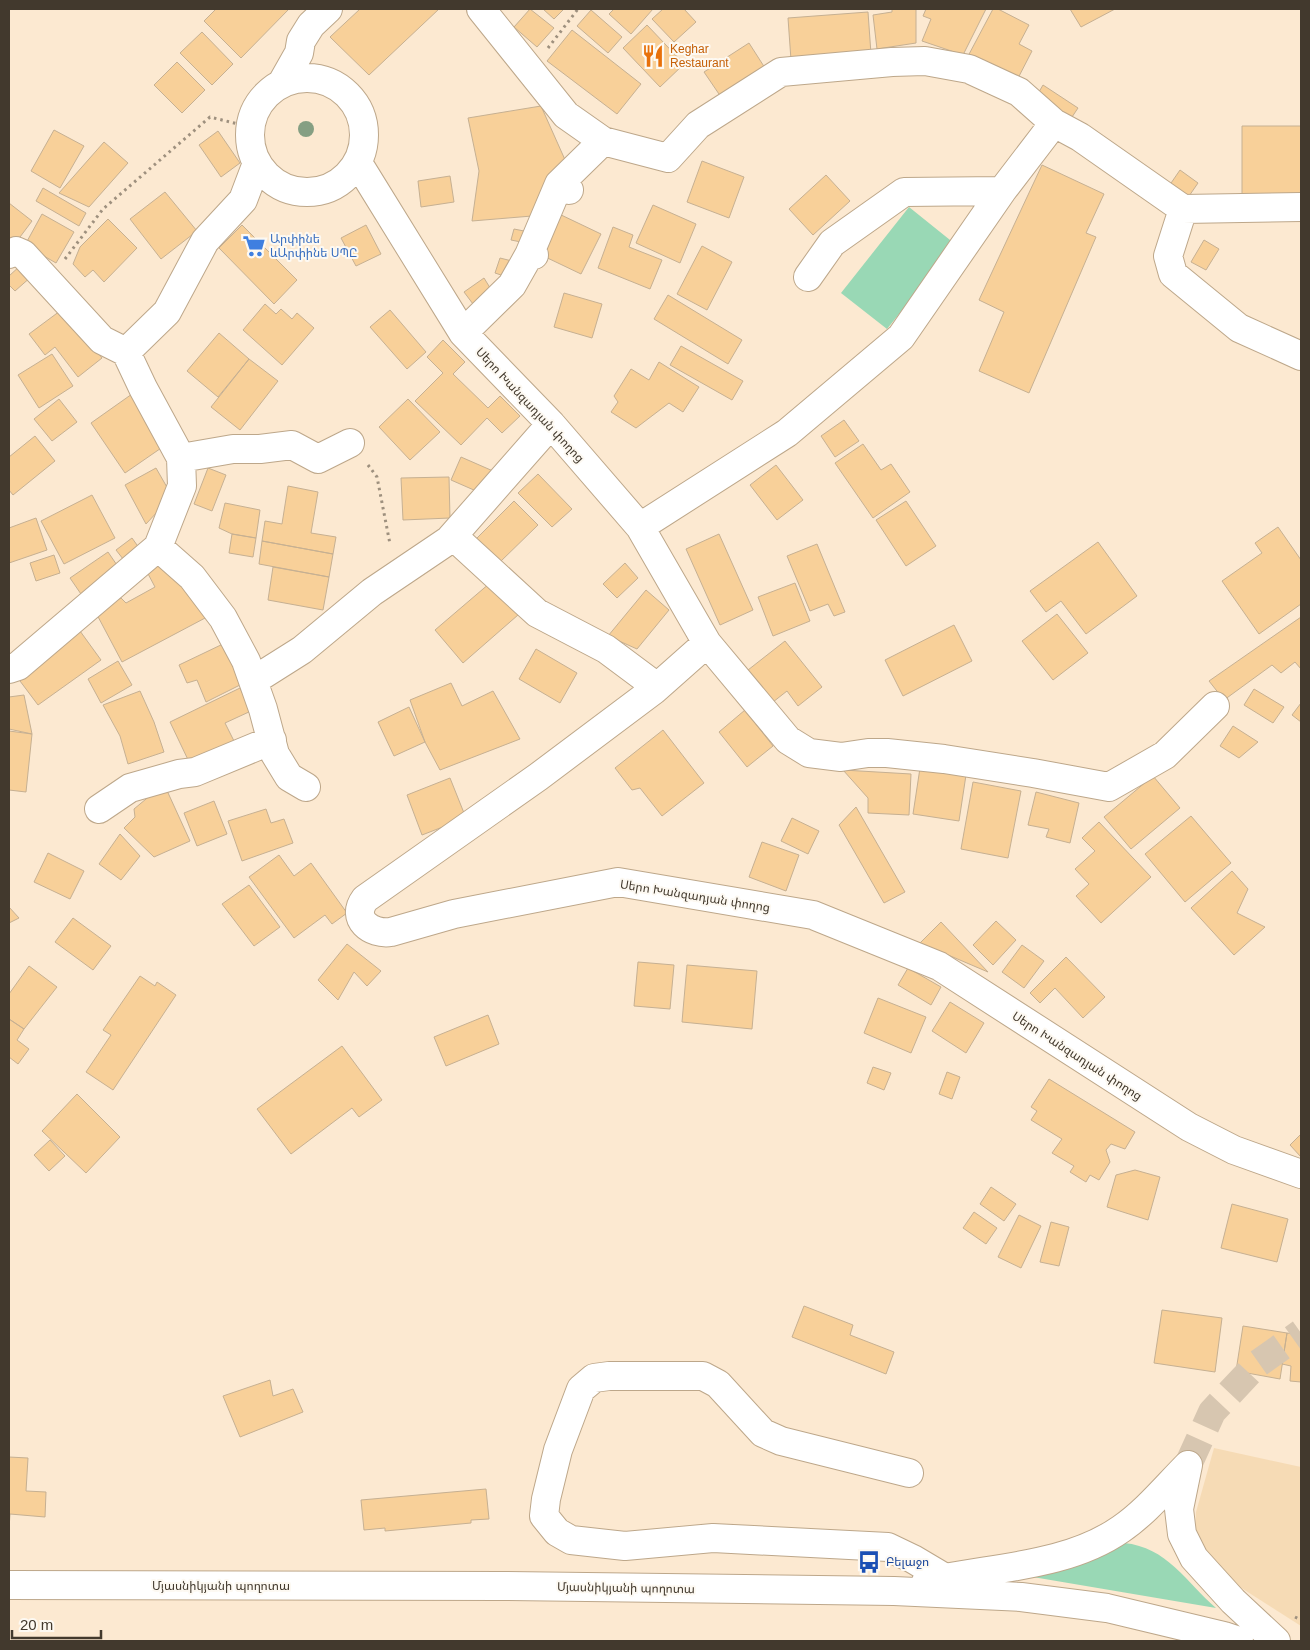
<svg xmlns="http://www.w3.org/2000/svg" width="1310" height="1650" font-family="Arial,'Noto Sans Armenian',sans-serif">
	<style>
		.built { fill: #f6dbb5 }
		.green { fill: #99d8b5 }
		.building { fill: #f8d099; stroke: #c6b092 }
		.lines { fill: none; stroke-linecap: round; stroke-linejoin: round }
		.highway-tunnel { stroke: #d7c6b0; stroke-width: 28; stroke-dasharray: 28 14; stroke-linecap: butt }
		.minor-casing { stroke: #bda78a; stroke-width: 30 }
		.highway-casing { stroke: #bda78a; stroke-width: 30 }
		.path { stroke: #9e907e; stroke-width: 3; stroke-dasharray: 2.5 4; stroke-linecap: butt }
		.minor { stroke: #fff; stroke-width: 28 }
		.highway { stroke: #fff; stroke-width: 28 }
		.tree { fill: #859f83 }
		.labels { text-anchor: middle; dominant-baseline: central; stroke-width: 4; stroke-linejoin: round; paint-order: stroke }
		.food-label { font-size: 12px; fill: #c56008; stroke: #fdf9f2; text-anchor: start }
		.shop-label { font-size: 12px; fill: #366cbe; stroke: #fdf9f2; text-anchor: start }
		.street-label { font-size: 12px; fill: #42392d; stroke: #fdf9f2 }
		.transit-label { font-size: 12px; fill: #164399; stroke: #fdf9f2; text-anchor: start }
	</style>
	<rect width="100%" height="100%" fill="#fce9d1"/>
	<path class="built" d="M1214 1448 1301 1467V1626L1232 1582 1212 1565 1195 1533 1196 1512Z"/>
	<path class="green" d="M909 207 955 244 887 329 841 293Z
		M1124 1543C1167 1547 1186 1582 1216 1608L1021 1575Z"/>
	<path class="building" d="M216 9H289L241 58 204 21Z
		M360 9H439L369 75 330 37Z
		M530 9 554 28 537 47 514 27Z
		M543 9H564L554 19Z
		M614 9H653L631 34 609 14Z
		M663 9H684L696 22 674 42 652 19Z
		M892 9H916V43L877 49 873 15 892 12Z
		M926 9H986L963 55 922 41 931 19 923 16Z
		M993 9H998L1029 25 1019 44 1032 51 1015 84 967 58Z
		M1070 9H1115L1081 27Z
		M591 10 622 37 608 53 577 26Z
		M868 12 871 54 791 60 788 18Z
		M647 25 684 64 660 87 623 48Z
		M572 30 641 84 617 114 547 61Z
		M202 32 233 64 212 85 180 53Z
		M749 43 765 68 721 97 704 72Z
		M177 62 205 90 182 113 154 85Z
		M1043 85 1078 108 1070 120 1036 97Z
		M541 106 566 162 532 216 472 221 479 171 468 118Z
		M1242 126H1301V199L1242 198Z
		M54 130 84 146 60 188 31 171Z
		M218 131 240 163 221 177 199 145Z
		M104 142 128 163 89 207 59 193Z
		M702 161 744 177 729 218 687 202Z
		M1042 165 1104 194 1086 233 1096 237 1029 393 979 371 1004 312 979 300Z
		M1180 170 1198 183 1187 199 1169 186Z
		M826 175 850 201 813 235 789 209Z
		M450 176 454 202 421 207 418 181Z
		M43 188 86 213 79 226 36 201Z
		M165 192 197 231 161 259 130 219Z
		M9 203 32 221 14 245 9 241Z
		M653 205 696 224 680 263 636 243Z
		M557 213 601 234 581 274 537 253Z
		M42 214 74 232 56 263 25 245Z
		M108 219 137 248 104 282 93 270 85 277 73 264 80 247Z
		M242 225 297 280 274 304 219 248Z
		M366 225 381 254 356 266 341 238Z
		M613 227 633 235 629 247 662 260 650 289 598 268Z
		M514 229 524 231 521 242 511 240Z
		M1204 240 1219 249 1206 270 1191 262Z
		M702 246 732 262 707 310 677 294Z
		M500 258 512 261 507 277 495 273Z
		M21 265 32 276 15 291 9 285V276Z
		M484 278 492 291 473 304 464 292Z
		M564 293 602 304 592 338 554 327Z
		M668 295 742 340 728 364 654 319Z
		M265 304 276 314 281 309 292 319 297 313 314 328 282 365 243 330Z
		M64 308 102 358 78 377 55 347 45 355 29 334Z
		M390 310 426 352 407 369 370 327Z
		M219 333 249 359 218 397 187 371Z
		M443 340 465 362 453 374 488 408 500 396 520 416 502 433 487 418 461 445 415 401 443 373 427 357Z
		M681 346 743 381 732 400 670 365Z
		M52 354 73 386 39 408 18 375Z
		M249 359 278 381 240 430 211 407Z
		M659 362 699 387 683 412 669 403 636 428 611 412 618 402 614 396 631 369 649 380Z
		M132 394 167 444 125 473 91 423Z
		M59 399 77 422 52 441 34 419Z
		M408 399 440 432 410 460 379 427Z
		M844 420 859 441 835 457 821 436Z
		M35 436 55 461 13 495 9 490V457Z
		M863 444 881 470 891 464 910 492 873 518 835 463Z
		M461 457 493 471 483 494 451 480Z
		M776 465 803 500 777 520 750 485Z
		M156 468 172 496 146 524 125 485Z
		M208 468 226 475 212 511 194 504Z
		M538 474 572 509 552 527 518 493Z
		M449 477 450 518 403 520 401 478Z
		M288 486 318 492 311 533 336 537 333 554 262 541 265 521 282 524Z
		M92 495 115 538 64 564 41 521Z
		M514 501 538 525 499 563 476 539Z
		M906 501 936 546 906 566 876 520Z
		M225 503 260 510 256 538 232 534 219 528Z
		M36 518 47 550 9 563V528Z
		M1278 527 1301 560V604L1259 634 1222 581 1262 553 1255 543Z
		M232 534 256 538 253 557 229 553Z
		M719 534 753 610 720 625 686 549Z
		M132 538 142 552 127 564 116 550Z
		M262 541 333 554 329 577 259 564Z
		M1098 542 1137 596 1086 634 1061 601 1046 612 1030 591Z
		M817 544 845 612 834 616 828 604 810 611 787 556Z
		M108 552 121 571 83 597 70 578Z
		M54 555 60 573 36 581 30 563Z
		M159 563 190 586 207 617 122 662 95 611 121 598 126 603 155 587 146 570Z
		M625 563 638 578 617 598 603 584Z
		M273 567 329 577 323 610 268 600Z
		M490 583 518 615 463 663 435 630Z
		M795 583 810 621 773 636 758 597Z
		M646 590 669 610 637 649 608 636Z
		M1057 614 1088 653 1053 680 1022 641Z
		M1301 617V669L1295 662 1281 673 1272 665 1224 700 1209 681Z
		M954 625 972 661 903 696 885 660Z
		M80 631 101 660 38 705 17 677Z
		M785 641 822 687 798 706 787 691 773 702 748 670Z
		M225 643 244 683 206 702 197 680 187 683 179 665Z
		M536 649 577 673 560 703 519 679Z
		M118 661 132 685 101 703 88 679Z
		M451 683 462 706 493 691 520 739 440 770 425 742 410 700Z
		M240 688 251 711 225 723 236 745 191 766 170 722Z
		M1254 689 1284 707 1273 723 1244 705Z
		M140 691 154 722 164 752 128 764 120 736 103 705Z
		M24 695 32 734 9 729V697Z
		M1301 703V722L1292 715Z
		M409 707 425 742 394 756 378 722Z
		M745 710 773 746 747 767 719 732Z
		M1233 726 1258 742 1239 758 1220 746Z
		M663 730 704 783 662 816 640 788 632 790 615 768Z
		M9 731 32 734 26 792 9 790Z
		M920 768 966 775 959 821 913 814Z
		M843 770 911 774 909 815 868 813V798Z
		M1153 776 1180 808 1131 849 1104 817Z
		M450 778 466 818 422 835 407 795Z
		M973 782 1021 791 1008 858 961 849Z
		M164 784 190 841 154 857 124 828 135 817 134 809Z
		M1036 792 1079 803 1070 843 1046 837 1049 829 1028 825Z
		M214 801 227 834 197 846 184 813Z
		M856 807 905 892 884 903 839 825Z
		M266 809 271 823 284 819 293 843 242 861 228 821Z
		M1191 816 1231 863 1185 902 1145 854Z
		M792 818 819 831 808 854 781 841Z
		M1099 822 1151 877 1101 923 1076 896 1089 884 1075 869 1095 851 1082 838Z
		M120 834 140 856 121 880 99 864Z
		M762 842 799 855 786 891 749 877Z
		M48 853 84 871 70 899 34 882Z
		M279 855 294 876 311 863 347 913 332 924 325 915 294 938 249 877Z
		M1232 871 1248 889 1237 913 1265 927 1234 955 1191 908Z
		M249 885 280 927 254 946 222 904Z
		M9 907 19 918 9 923Z
		M73 918 111 946 93 970 55 942Z
		M996 921 1016 940 993 965 973 945Z
		M941 922 988 972 920 943Z
		M347 944 381 971 367 986 354 972 338 1000 318 980Z
		M1022 945 1044 961 1024 988 1002 972Z
		M1066 957 1105 997 1083 1018 1055 988 1040 1003 1030 993Z
		M638 962 674 965 670 1009 634 1006Z
		M687 965 757 971 752 1029 682 1022Z
		M29 966 57 987 24 1029 9 1019V994Z
		M908 968 941 987 931 1005 898 985Z
		M140 976 155 986 157 982 176 995 113 1090 86 1072 111 1035 103 1030Z
		M878 998 926 1017 911 1053 864 1033Z
		M950 1002 984 1023 966 1053 932 1031Z
		M488 1015 499 1044 446 1066 434 1037Z
		M9 1019 24 1029 17 1040 29 1049 18 1064 9 1057Z
		M342 1046 382 1100 359 1117 352 1108 291 1154 257 1109Z
		M873 1067 891 1073 884 1090 867 1083Z
		M947 1072 960 1077 952 1099 939 1094Z
		M1049 1079 1135 1132 1125 1149 1111 1144 1106 1150 1110 1162 1099 1180 1090 1175 1086 1182 1070 1172 1074 1166 1052 1153 1062 1139 1031 1120 1037 1111 1031 1107Z
		M77 1094 120 1137 86 1173 42 1131Z
		M1301 1134V1157L1290 1145Z
		M50 1140 65 1156 49 1171 34 1155Z
		M1135 1170 1160 1177 1148 1220 1107 1207 1116 1175Z
		M991 1187 1016 1204 1004 1221 980 1204Z
		M1232 1204 1288 1219 1277 1262 1221 1248Z
		M974 1212 997 1228 986 1244 963 1228Z
		M1019 1215 1041 1226 1021 1268 998 1257Z
		M1051 1222 1069 1227 1059 1266 1040 1262Z
		M804 1306 853 1325 850 1335 894 1352 886 1374 792 1337Z
		M1162 1310 1222 1318 1215 1372 1154 1363Z
		M1243 1326 1287 1333 1280 1379 1236 1371Z
		M1287 1333 1301 1335V1382L1290 1381 1291 1366 1282 1364Z
		M270 1380 273 1396 293 1389 303 1412 240 1437 223 1396Z
		M9 1457 28 1458 26 1491 46 1492 45 1517 10 1514 9 1529Z
		M486 1489 489 1519 471 1520V1523L385 1531V1528L364 1530 361 1500Z"/>
	<g class="lines">
		<path class="highway-tunnel" d="M1188 1465 1212 1412 1256 1365 1301 1333"/>
		<defs>
			<path id="minor" d="M481 9 566 115 603 141 668 158 698 125 781 72 892 62 925 61 969 69 1019 92 1054 123 1080 137 1183 209
				M250 135a57 57 0 1 1 114 0a57 57 0 1 1-114 0Z
				M282 83 299 53 301 41 311 25 328 9
				M358 163 463 333 551 424 640 527 707 643 654 690 538 777 365 899C350 919 371 935 391 932L454 914 618 882 813 915 939 966 1189 1127 1234 1150 1301 1174
				M569 190 559 184 603 141
				M1183 209 1168 256 1173 274 1239 328 1301 356
				M1183 209 1301 207
				M9 254 16 251 23 254 102 340 126 352 143 388 181 458 182 486 158 547 18 666 9 669
				M529 255 559 184
				M808 277 832 243 904 192 1002 191
				M463 333 512 285 529 255H534
				M126 352 167 312 205 241 243 200 257 163
				M181 458 233 449H260L292 445 318 459 350 443
				M640 527 787 433 901 337 1002 191 1054 123
				M453 536 537 613 606 649 657 687
				M158 547 192 577 223 618 246 661 263 709 275 754 289 777 306 787
				M707 643 788 740 809 753 841 757 868 753H887L944 759 1033 773 1109 787 1165 755 1215 706
				M253 681 302 650 372 592 449 540 551 424
				M99 809 130 788 179 774 195 772 272 740
				M909 1473 781 1441 763 1433 718 1384 703 1376H609L594 1378 581 1389 558 1450 546 1499 544 1516 557 1532 571 1540 625 1546 713 1538 888 1547 913 1559 945 1578"/>
			<path id="highway" d="M1188 1465 1179 1509 1182 1534 1194 1558 1233 1601 1276 1641
				M926 1582 945 1578C1003 1567 1071 1564 1121 1529 1146 1512 1167 1486 1188 1465
				M9 1585 502 1586 894 1591 1021 1597 1107 1608 1224 1636 1239 1641"/>
		</defs>
		<use href="#minor" class="minor-casing"/>
		<use href="#highway" class="highway-casing"/>
		<path class="path" d="M548 48 578 9
			M65 259 103 209 210 117 250 127
			M368 465 377 477 390 544
			M1295 1617 1301 1620"/>
		<use href="#minor" class="minor"/>
		<use href="#highway" class="highway"/>
	</g>
	<circle class="tree" cx="306" cy="129" r="8"/>
	<defs>
		<symbol id="restaurant-bare" viewBox="-9 -9 18 18"><path d="M-5-6h1v4h1v-4h1v4h1v-4h1v5L-1.5 .5V6h-2V.5L-5-1ZM5-6V6H3V1.5H1.5Q1.5-4 5-6Z" fill="#e8710a" stroke="#fdf9f2" stroke-width="2.5" paint-order="stroke"/></symbol>
		<symbol id="supermarket-bare" viewBox="-9 -9 18 18"><path d="M-6-5.5h2.5l.6 2H6L4.5 2H-2.5L-4.4-4H-6ZM-1.5 3.2a1.3 1.3 0 1 0 .1 0ZM3 3.2a1.3 1.3 0 1 0 .1 0Z" fill="#3f7fe0" stroke="#fdf9f2" stroke-width="2.5" paint-order="stroke"/></symbol>
		<symbol id="bus-bare" viewBox="-9 -9 18 18"><path d="M-5-6H5V4H4V6H2V4H-2V6H-4V4H-5ZM-3.5-4V0h7V-4ZM-3.5 1.2v1.5H-2V1.2ZM2 1.2v1.5H3.5V1.2Z" fill="#1a4fb4" stroke="#fdf9f2" stroke-width="2.5" paint-order="stroke"/></symbol>
	</defs>
	<g fill-rule="evenodd">
		<use href="#restaurant-bare" x="637" y="40" width="32" height="32"/>
		<use href="#supermarket-bare" x="238" y="230" width="32" height="32"/>
		<use href="#bus-bare" x="853" y="1546" width="32" height="32"/>
	</g>
	<g class="labels">
		<g class="food-label">
			<text x="670" y="49">Keghar<tspan x="670" dy="14">Restaurant</tspan></text>
		</g>
		<g class="shop-label">
			<text x="270" y="239">Արփինե<tspan x="270" dy="14">ևԱրփինե ՍՊԸ</tspan></text>
		</g>
		<g class="street-label">
			<text transform="translate(530 405) rotate(47)">Սերո Խանզադյան փողոց</text>
			<text transform="translate(695 896) rotate(9)">Սերո Խանզադյան փողոց</text>
			<text transform="translate(1077 1056) rotate(33)">Սերո Խանզադյան փողոց</text>
			<text x="221" y="1586">Մյասնիկյանի պողոտա</text>
			<text transform="translate(626 1588) rotate(1)">Մյասնիկյանի պողոտա</text>
		</g>
		<g class="transit-label">
			<text x="886" y="1562">Բելաջո</text>
		</g>
	</g>
	<rect width="1310" height="1650" fill="none" stroke="#42392d" stroke-width="20"/>
	<path d="M12 1630v8h89v-8" fill="none" stroke="#42392d" stroke-width="2.5"/>
	<text x="20" y="1630" font-size="15" fill="#42392d" stroke="#fdf9f2" stroke-width="4" paint-order="stroke">20 m</text>
</svg>
